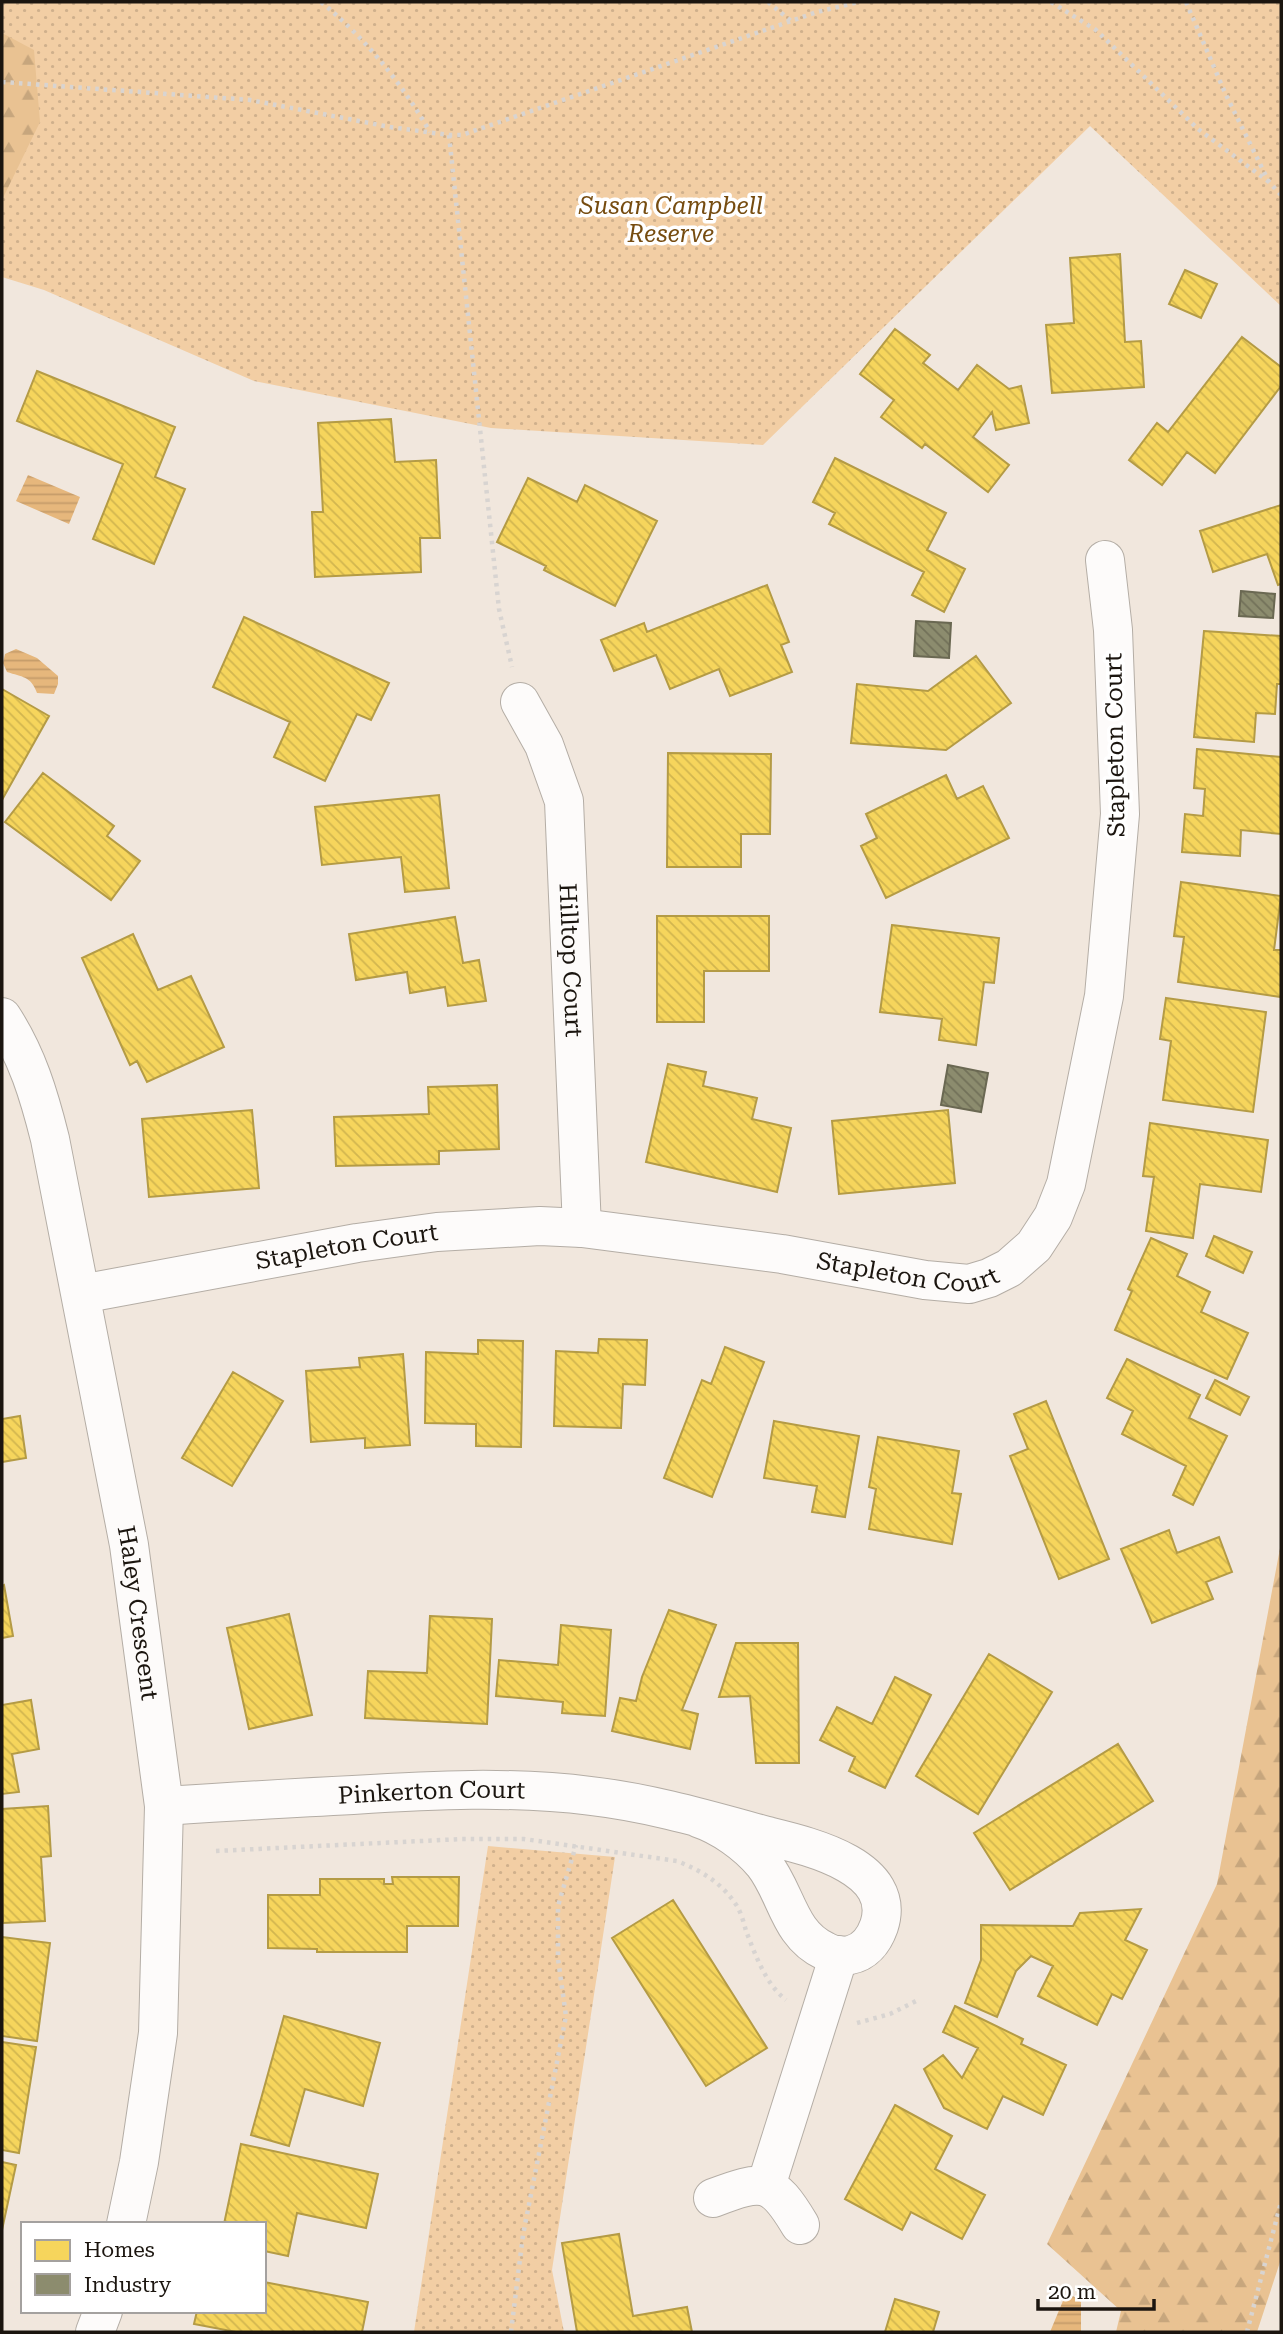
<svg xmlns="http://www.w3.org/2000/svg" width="1283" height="2334" font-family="'Roboto Serif',serif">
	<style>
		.grass { fill: url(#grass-dots) }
		.forest { fill: url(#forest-firs) }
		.water { fill: url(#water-rules) }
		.homes { fill: url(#homes-back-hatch); stroke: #b49b45; stroke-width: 2 }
		.industry { fill: url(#industry-back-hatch); stroke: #6a6852; stroke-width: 2 }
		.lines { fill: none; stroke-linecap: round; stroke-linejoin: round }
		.minor-casing { stroke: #b4ada5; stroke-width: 40 }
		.path { stroke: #d8d4d1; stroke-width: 4.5; stroke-dasharray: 3.5 5; stroke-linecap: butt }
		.minor { stroke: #fdfbfa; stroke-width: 38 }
		.labels { text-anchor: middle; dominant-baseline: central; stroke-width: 7; stroke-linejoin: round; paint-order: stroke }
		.park-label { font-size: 24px; font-style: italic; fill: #764c10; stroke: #fff }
		.street-label { font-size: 24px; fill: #1b150f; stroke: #fff }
	</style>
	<defs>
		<pattern id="grass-dots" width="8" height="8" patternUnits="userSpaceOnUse" patternTransform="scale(1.75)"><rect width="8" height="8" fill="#f2cea4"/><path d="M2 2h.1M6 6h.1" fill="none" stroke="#cfb08c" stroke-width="1.8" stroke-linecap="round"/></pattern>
		<pattern id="forest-firs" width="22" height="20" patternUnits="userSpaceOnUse" patternTransform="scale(1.75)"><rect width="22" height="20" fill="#e9c292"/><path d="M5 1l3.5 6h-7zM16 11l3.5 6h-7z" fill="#c7a67d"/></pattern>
		<pattern id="water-rules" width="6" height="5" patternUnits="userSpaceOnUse" patternTransform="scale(1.75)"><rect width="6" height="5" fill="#e6b77c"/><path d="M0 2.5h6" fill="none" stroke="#c59c6a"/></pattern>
		<pattern id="homes-back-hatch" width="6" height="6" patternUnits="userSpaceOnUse" patternTransform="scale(1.75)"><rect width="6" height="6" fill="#f6d55c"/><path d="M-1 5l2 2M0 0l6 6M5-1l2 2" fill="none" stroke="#d2b64f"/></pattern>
		<pattern id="industry-back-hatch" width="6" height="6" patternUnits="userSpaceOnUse" patternTransform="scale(1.75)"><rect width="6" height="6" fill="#8c8c6e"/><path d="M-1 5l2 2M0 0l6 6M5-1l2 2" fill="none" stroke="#727159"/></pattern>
	</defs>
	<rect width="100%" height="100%" fill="#f1e7dd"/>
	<path class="grass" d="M2 2H1281V306L1090 126 763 445 491 428 254 381 44 290 2 277Z
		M488 1846 615 1857 552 2270 564 2332H414Z"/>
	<path class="forest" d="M2 33 34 50 40 122 2 200Z
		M1281 1543V2259L1257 2332H1116L1121 2311 1047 2244 1217 1884Z"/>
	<path class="water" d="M28 475 80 497 69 524 16 501Z
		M16 649 37 658 58 676V684L54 694 37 693C31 676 22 677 7 672L3 663 5 654Z
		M1065 2296H1073L1081 2302V2332H1050Z"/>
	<path class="homes" d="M1120 254 1125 342 1141 341 1144 387 1052 393 1046 325 1074 323 1070 258Z
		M1185 270 1217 284 1201 318 1169 304Z
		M895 329 930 355 923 363 958 390 977 365 1009 389 1021 386 1029 423 996 430 992 412 973 437 1009 465 988 492 925 444 922 448 881 417 894 400 860 374Z
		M1242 337 1281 367V386L1215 473 1187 452 1162 485 1129 460 1157 423 1168 432Z
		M37 371 175 427 155 477 185 489 154 564 93 539 123 464 17 421Z
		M391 419 395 462 436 460 440 538H420L421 572 315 577 312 512H323L318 423Z
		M835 458 946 513 927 550 965 569 944 612 912 595 924 572 829 524 835 513 813 502Z
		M528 478 577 502 585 485 657 521 615 606 544 570 546 566 497 542Z
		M1281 505V584L1278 585 1267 554 1213 572 1200 531Z
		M767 585 789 642 781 645 792 672 730 696 719 669 670 689 656 655 614 671 601 640 644 623 647 632Z
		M244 617 389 683 371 720 357 714 325 781 274 757 290 722 213 687Z
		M1204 631 1281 636V684H1277L1275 714 1256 713 1254 742 1194 737Z
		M976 656 1011 703 946 750 851 743 857 684 928 691Z
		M2 689 49 716 2 800Z
		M1197 749 1281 757V834L1241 830 1240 856 1182 852 1185 814 1203 816 1205 789 1194 788Z
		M668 753 771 754 770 834H741V867H667Z
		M43 773 114 826 107 836 140 861 111 900 5 822Z
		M946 775 957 799 983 786 1009 838 886 898 861 846 877 838 866 814Z
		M439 795 449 888 405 892 401 857 322 865 315 807Z
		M1181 882 1281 896 1274 950H1281V997L1178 982 1184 937 1174 936Z
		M657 916H769V971H704V1022H657Z
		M455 917 463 963 479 960 486 1001 448 1006 445 987 410 993 407 972 356 980 349 934Z
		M892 925 999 938 994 983 984 982 976 1045 939 1040 942 1019 880 1012Z
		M133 934 158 990 191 976 224 1047 147 1082 137 1061 130 1065 82 958Z
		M1166 998 1266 1012 1253 1112 1163 1100 1171 1041 1160 1039Z
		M668 1064 706 1072 703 1086 757 1098 752 1119 791 1128 777 1192 646 1162Z
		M497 1085 499 1149 439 1151V1164L336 1166 334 1117 429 1114 428 1087Z
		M252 1110 259 1188 149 1197 142 1119Z
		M948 1110 955 1183 839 1194 832 1121Z
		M1150 1123 1268 1140 1261 1192 1200 1184 1193 1238 1146 1231 1154 1177 1143 1176Z
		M1214 1236 1252 1252 1243 1273 1206 1256Z
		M1151 1238 1187 1254 1177 1276 1210 1292 1201 1312 1248 1333 1227 1379 1115 1330 1132 1291 1128 1289Z
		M599 1339 647 1340 645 1385 623 1384 621 1428 554 1426 556 1351 598 1353Z
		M478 1340 523 1341 521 1447 476 1446V1424L425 1423 426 1352 478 1354Z
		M725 1347 764 1362 712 1497 664 1478 702 1380 711 1384Z
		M403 1354 410 1445 365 1448V1438L311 1442 306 1371 360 1367 359 1358Z
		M1127 1359 1200 1395 1189 1418 1227 1436 1193 1505 1173 1495 1186 1466 1122 1434 1133 1411 1107 1398Z
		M233 1372 283 1401 232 1486 182 1458Z
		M1215 1380 1249 1397 1240 1415 1206 1398Z
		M1046 1401 1109 1559 1059 1579 1010 1456 1028 1449 1014 1414Z
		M20 1416 26 1458 2 1462V1419Z
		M774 1421 859 1436 845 1517 812 1512 817 1486 764 1478Z
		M878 1437 959 1451 952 1493 961 1494 952 1544 869 1529 876 1489 869 1487Z
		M1169 1530 1177 1553 1219 1537 1232 1572 1206 1582 1213 1599 1152 1623 1121 1549Z
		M4 1585 13 1636 2 1638V1586Z
		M669 1610 716 1625 682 1710 698 1714 690 1749 612 1731 620 1698 636 1701 642 1677Z
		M289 1614 312 1715 249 1729 227 1628Z
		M430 1616 492 1619 487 1724 365 1718 368 1671 427 1673Z
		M561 1625 611 1630 605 1716 562 1713 563 1702 496 1696 499 1660 558 1665Z
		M736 1643H798L799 1763H756L750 1696 719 1697Z
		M989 1654 1052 1692 978 1814 916 1776Z
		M895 1677 931 1695 885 1788 849 1771 855 1757 820 1740 837 1707 872 1724Z
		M31 1700 39 1749 12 1754 19 1792 2 1794V1705Z
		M1118 1744 1153 1801 1010 1890 974 1833Z
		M48 1806 51 1856 41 1857 45 1921 3 1923 2 1809Z
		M392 1877H459L458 1926H407V1952H317V1949L268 1948V1895H320V1879H384V1884H393Z
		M673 1900 767 2048 706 2086 612 1938Z
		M1141 1909 1125 1940 1147 1950 1122 1999 1112 1994 1097 2025 1038 1996 1053 1966 1031 1956 1016 1971 997 2017 965 2003 981 1960V1925L1073 1926 1080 1913Z
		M2 1937 50 1943 37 2041 2 2036Z
		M955 2006 1023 2039 1021 2044 1066 2065 1043 2115 1003 2096 987 2129 944 2108 924 2069 943 2055 962 2078 978 2048 943 2032Z
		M284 2016 380 2043 363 2106 305 2089 289 2146 251 2135Z
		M2 2042 36 2047 19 2153 2 2150Z
		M895 2105 952 2136 935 2169 985 2195 962 2239 911 2212 902 2230 845 2199Z
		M241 2144 378 2174 366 2228 297 2213 288 2256 264 2251V2224H224Z
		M2 2162 16 2165 2 2230Z
		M619 2234 633 2316 687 2307 692 2332H577L562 2243Z
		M264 2282 368 2302 362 2332H236L194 2324 197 2311H264Z
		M895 2299 939 2312 933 2332H885Z"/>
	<path class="industry" d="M1241 591 1275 594 1273 618 1239 616Z
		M916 621 951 623 949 658 914 656Z
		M948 1065 988 1073 981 1112 941 1105Z"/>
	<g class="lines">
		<defs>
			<g id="minor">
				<path id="s1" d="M520 702 544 745 564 801 582 1228"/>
				<path id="s2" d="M2 1017C27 1055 39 1095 50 1139L129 1545 164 1806 158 2033 139 2162 126 2224"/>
				<path id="s3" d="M81 1294 357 1243 437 1232 540 1226 582 1228 782 1254 925 1280 969 1284 989 1278 1009 1268 1034 1246 1053 1217 1066 1184 1104 996 1120 814 1113 630 1105 560"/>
				<path id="s4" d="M164 1806C227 1802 290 1798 353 1795 432 1790 512 1786 591 1796 652 1803 712 1821 771 1837 812 1847 898 1868 879 1926 874 1940 865 1952 850 1955 842 1957 832 1955 825 1951 788 1934 787 1893 763 1863 747 1844 722 1826 698 1818"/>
				<path d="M766 2186 839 1955"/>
				<path d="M713 2198C763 2179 772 2178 800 2225"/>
				<path d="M95 2332 103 2311"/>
			</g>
		</defs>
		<use href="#minor" class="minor-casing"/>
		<path class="path" d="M321 2C365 38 401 82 430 132
			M768 2 791 21
			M1051 2 1096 30 1198 129 1269 182
			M1186 2 1226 95 1269 182 1281 195
			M2 82 250 100 390 127 449 135H462L817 12 859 2
			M449 135 499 609 512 667
			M216 1851 462 1839H524L677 1861C702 1871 722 1883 737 1906 741 1913 744 1923 746 1931 756 1956 765 1983 786 2000
			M857 2023 890 2014 918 2000
			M511 2332 523 2235 566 2016 558 1959V1906L576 1845
			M1247 2332 1281 2202"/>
		<use href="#minor" class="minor"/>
	</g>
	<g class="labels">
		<g class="park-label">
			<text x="671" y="206">Susan Campbell<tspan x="671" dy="28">Reserve</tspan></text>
		</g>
		<g class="street-label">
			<text transform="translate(1115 745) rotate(-91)">Stapleton Court</text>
			<text stroke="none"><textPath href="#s1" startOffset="268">Hilltop Court</textPath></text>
			<text stroke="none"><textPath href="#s3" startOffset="270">Stapleton Court</textPath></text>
			<text stroke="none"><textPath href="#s3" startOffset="836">Stapleton Court</textPath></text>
			<text stroke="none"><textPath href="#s2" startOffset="614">Haley Crescent</textPath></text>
			<text stroke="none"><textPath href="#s4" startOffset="268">Pinkerton Court</textPath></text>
		</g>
	</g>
	<rect width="1283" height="2334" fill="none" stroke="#1b150f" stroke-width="7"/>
	<rect x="21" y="2222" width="245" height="91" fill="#ffffff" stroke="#a4a19f" stroke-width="2"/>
	<rect x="35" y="2240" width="35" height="21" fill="#f6d55c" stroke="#a4a19f" stroke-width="2"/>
	<text x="84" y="2257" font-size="21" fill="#1b150f">Homes</text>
	<rect x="35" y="2274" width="35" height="21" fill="#8c8c6e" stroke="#a4a19f" stroke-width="2"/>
	<text x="84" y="2292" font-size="21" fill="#1b150f">Industry</text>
	<path d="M1038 2299v10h116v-10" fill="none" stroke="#1b150f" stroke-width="3.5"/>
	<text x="1048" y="2299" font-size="21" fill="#1b150f" stroke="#ffffff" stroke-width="5" paint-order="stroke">20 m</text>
</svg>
